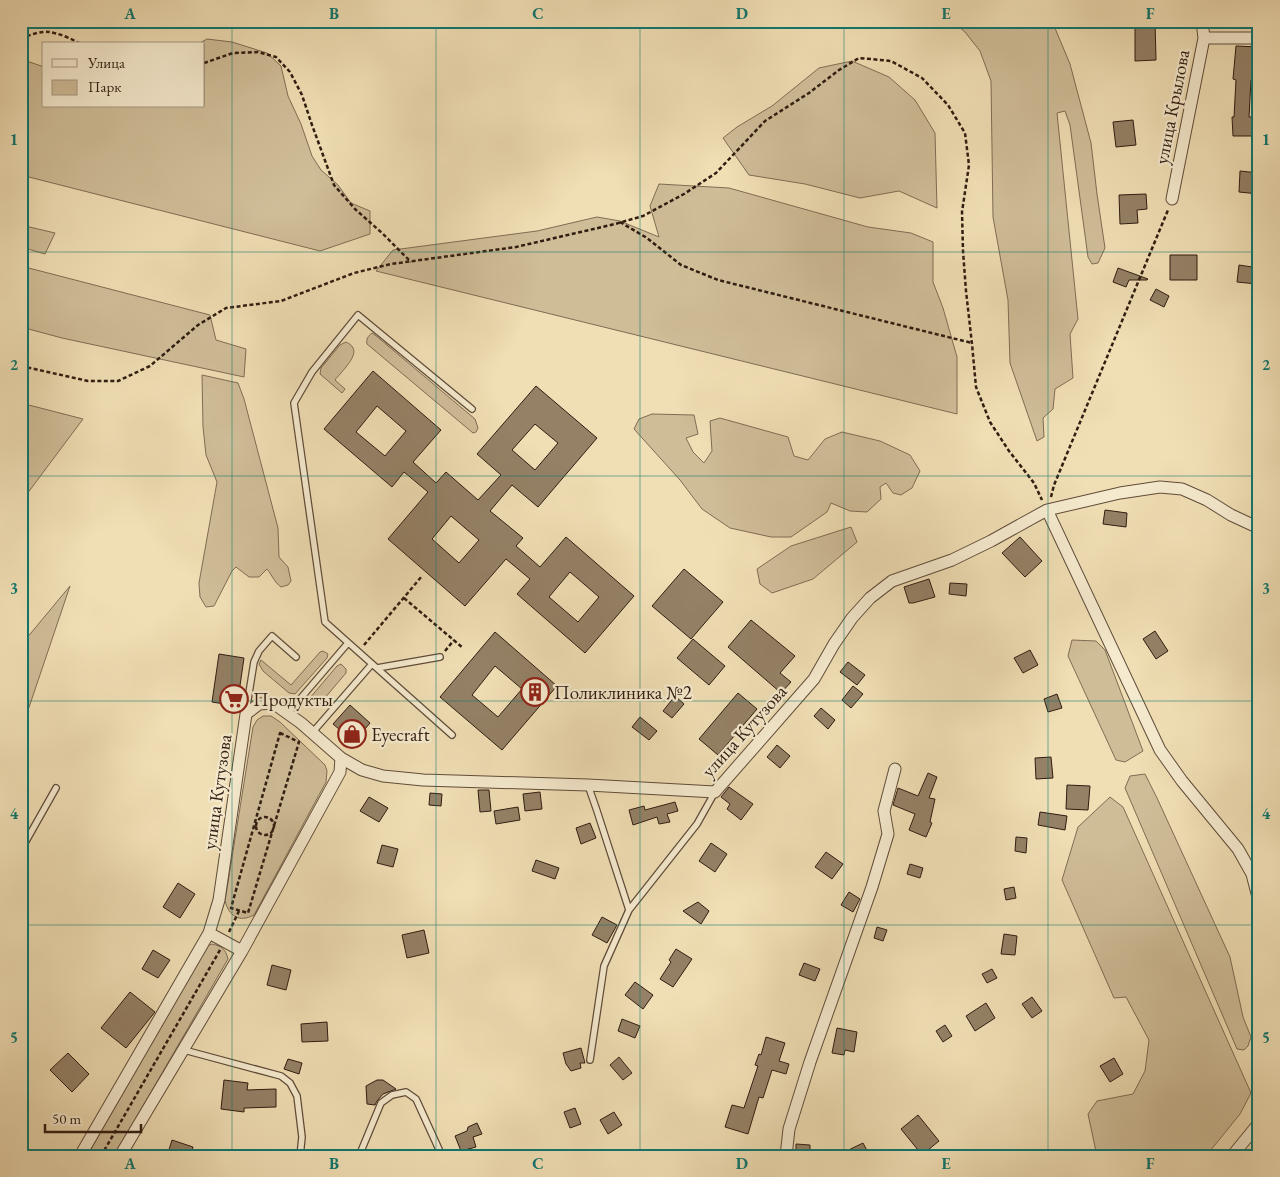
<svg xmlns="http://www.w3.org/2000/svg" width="1280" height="1177" font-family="'EB Garamond',serif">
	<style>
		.green { fill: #cfbd98; stroke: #806c54 }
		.building { fill: #948166; stroke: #301c11; fill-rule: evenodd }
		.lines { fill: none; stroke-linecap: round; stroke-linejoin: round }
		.lane-casing { stroke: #604c3a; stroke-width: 8 }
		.street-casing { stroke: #604c3a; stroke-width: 13 }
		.path { stroke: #301c11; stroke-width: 2.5; stroke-dasharray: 4 2.5; stroke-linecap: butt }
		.lane { stroke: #f5eace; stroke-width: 5.5 }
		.street { stroke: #f5eace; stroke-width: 11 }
		.grid { fill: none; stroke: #0f766e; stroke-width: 1; stroke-opacity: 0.55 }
		.labels { text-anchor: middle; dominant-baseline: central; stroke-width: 4.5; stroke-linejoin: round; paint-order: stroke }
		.street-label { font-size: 19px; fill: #301c11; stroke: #f5eace }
		.poi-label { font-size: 19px; fill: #301c11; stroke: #f5eace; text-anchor: start }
		.neatline { fill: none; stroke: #0f766e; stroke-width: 2 }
		.grid-label { font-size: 16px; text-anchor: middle; font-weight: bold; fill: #0f766e }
	</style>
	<rect width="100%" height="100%" fill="#f0deb4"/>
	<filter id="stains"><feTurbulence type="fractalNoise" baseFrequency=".004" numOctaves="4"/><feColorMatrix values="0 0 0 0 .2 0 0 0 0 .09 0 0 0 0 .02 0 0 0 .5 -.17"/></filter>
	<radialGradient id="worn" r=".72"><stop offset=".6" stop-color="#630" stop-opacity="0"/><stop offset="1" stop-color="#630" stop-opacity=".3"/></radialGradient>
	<path class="green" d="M952 21H1052L1070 64 1091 143 1097 194 1105 248 1098 263 1092 264 1088 257 1070 125 1065 111 1057 113 1078 319 1070 334 1073 378 1055 389 1053 409 1043 418 1044 437 1037 441 1010 363 1008 300 993 217 991 81 980 51 965 32Z
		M207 39 232 42 267 53 281 66 288 96 301 124 312 156 321 170 338 185 351 203 370 211V234L320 251 21 175V59L44 67V106H204V44H198Z
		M852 61 889 77 915 100 935 133 937 208 899 191 860 198 805 184 749 175 723 138 737 127 772 106 819 68Z
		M659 184 729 188 868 227 911 233 933 242V282L943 308 957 357V414L376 271 393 250 537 231 597 217 620 221 659 237 650 206Z
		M21 225 55 233 45 254 21 247Z
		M21 266 210 315 216 340 246 349 244 377 62 338 21 327Z
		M372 333 375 335 475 419 478 428 476 432 473 433 367 344C366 339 368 336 372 333Z
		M346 342C348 343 352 345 353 348 358 357 340 373 335 380L345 389 342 393 320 374 321 368 340 345Z
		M202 375 238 383 244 399 278 528 279 557 288 567 291 581 288 585 281 587C274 582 272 575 267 569L259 577H249L236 567 232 571 214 606 206 607 200 597 199 583 217 482 206 455 203 427Z
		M21 403 83 419 21 502Z
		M652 414 694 415 698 434 686 438 693 452 704 463 712 451 710 421 720 418 788 437 794 456 808 460 825 439 842 432 880 441 910 455 920 471 912 488 901 495 893 493 886 483 880 487 881 499 867 512 850 511 831 503 827 512 791 537H771L730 528 702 509 680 480 634 429 639 419Z
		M851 527 857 542 813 579 772 593 760 584 757 569 791 546Z
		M70 586 21 731V645Z
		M1072 640 1096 641 1105 650 1143 751 1125 762 1116 760 1068 656Z
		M323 651 328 654 327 658 295 694 289 693 263 671 259 664 261 660 291 685 320 652Z
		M341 664 346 669V673L318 706 313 707 309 704V699L337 666Z
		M263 716H271L280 722 325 765 327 771 326 782 254 915C239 923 229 916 225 901L253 727 257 720Z
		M1145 774 1157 798 1230 957 1243 1017 1251 1037 1248 1046 1244 1050 1237 1049 1125 788 1130 776Z
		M1110 797 1123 807 1251 1093 1240 1114 1206 1156H1097L1088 1114 1097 1101 1133 1094 1145 1071 1149 1040 1126 997 1114 998 1062 880 1078 827Z
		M212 944C221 946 226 949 228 959L114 1156H87L207 946Z"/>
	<path class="building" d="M1135 21H1155L1156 60 1135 61Z
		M1236 46 1258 47 1256 81 1251 80 1249 117H1256V136H1233L1232 117H1234L1236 80 1233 79Z
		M1133 120 1136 145 1116 147 1113 122Z
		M1240 171 1259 173V194L1239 192Z
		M1146 194 1147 209 1137 210 1138 223 1120 224 1119 195Z
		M1170 255H1197V280H1170Z
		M1239 265 1259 268 1257 284 1237 282Z
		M1118 268 1148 279 1147 280H1129L1126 287 1113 282Z
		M1156 289 1169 296 1164 307 1150 300Z
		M373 371 441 430 413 462 436 483 446 472 478 500 501 475 477 454 536 386 597 438 538 507 512 485 490 511 523 538 516 546 540 567 566 537 634 596 585 653 517 594 530 579 506 559 465 606 388 539 428 492 404 472 392 487 324 429ZM377 406 406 431 385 456 356 432ZM535 424 558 443 535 470 512 450ZM451 516 479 540 459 563 432 539ZM570 572 599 597 578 622 549 597Z
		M1105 510 1127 513 1126 527 1103 524Z
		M1020 537 1042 561 1025 577 1002 553Z
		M684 569 723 602 691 639 652 606Z
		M929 579 935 597 913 603H909L904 587Z
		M950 583 967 584 966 596 949 594Z
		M751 620 795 656 780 673 791 682 781 693 728 647Z
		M1155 631 1168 651 1156 659 1143 639Z
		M495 632 557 686 502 750 440 697ZM495 666 522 689 498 717 472 695Z
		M693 639 725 666 709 685 677 658Z
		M1030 650 1038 665 1023 673 1014 658Z
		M219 654 244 658 237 706 212 702Z
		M848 662 865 675 857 685 840 672Z
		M853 686 863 694 851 708 842 700Z
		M738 693 757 709 718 755 699 739Z
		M1057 694 1062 708 1048 712 1044 699Z
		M675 696 684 704 672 718 663 711Z
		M350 705 370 723 354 742 333 724Z
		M821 708 835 720 828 729 814 716Z
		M640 717 657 731 649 740 632 727Z
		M777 745 790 756 780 768 767 757Z
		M1051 757 1053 778 1036 779 1035 758Z
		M928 773 937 777 929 798 935 799 930 822 932 823 926 837 909 830 915 814 893 805 898 788 918 796Z
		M1067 785 1090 786 1088 810 1066 809Z
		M729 787 753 804 741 820 727 809 730 804 721 797Z
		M478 790H489L491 811 480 812Z
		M540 792 542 809 525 811 523 794Z
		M430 793 442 794 441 806 429 805Z
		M369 797 388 808 379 822 360 811Z
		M675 802 678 811 667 814 670 822 659 824 657 817 633 825 629 810 644 806 645 810Z
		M518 807 520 820 496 824 494 811Z
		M1040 812 1067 816 1065 830 1038 825Z
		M590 823 596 838 581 844 576 828Z
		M1016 837 1027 838 1026 853 1015 851Z
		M711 843 727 854 715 872 699 861Z
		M382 845 398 849 393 867 377 863Z
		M826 852 843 864 832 879 815 867Z
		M536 860 559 868 555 879 532 871Z
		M910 864 923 868 920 878 907 874Z
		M178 883 195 894 180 918 163 907Z
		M1014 887 1016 898 1006 900 1004 889Z
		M849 892 860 899 853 912 841 905Z
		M698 902 709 911 701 924 683 911Z
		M602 917 617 925 607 943 592 935Z
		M877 927 887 930 883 941 874 938Z
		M424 930 429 953 407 958 402 935Z
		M1004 934 1017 936 1015 955 1001 954Z
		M676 949 692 959 673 987 660 979 671 962 669 960Z
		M153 950 170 960 158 978 142 969Z
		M804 963 820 969 815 981 799 975Z
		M272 965 291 970 286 990 267 985Z
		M992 969 997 978 987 983 982 974Z
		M635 982 653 995 643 1009 625 995Z
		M130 992 155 1012 126 1048 101 1028Z
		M1032 997 1042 1011 1032 1018 1022 1004Z
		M986 1003 995 1018 975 1031 966 1016Z
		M622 1019 640 1026 635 1038 618 1031Z
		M327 1022 328 1041 302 1042 301 1024Z
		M945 1025 952 1036 943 1042 936 1031Z
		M837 1028 857 1032 854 1052 845 1050 844 1055 832 1053Z
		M766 1037 785 1043 779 1061 789 1064 786 1074 772 1070 763 1098 759 1097 748 1134 725 1127 732 1105 744 1108 758 1066 755 1065 759 1054 761 1055Z
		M581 1048 585 1063H580L581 1068 571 1071 566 1064 563 1053Z
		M68 1053 89 1074 72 1092 50 1070Z
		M619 1057 632 1073 623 1080 610 1065Z
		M1114 1058 1123 1074 1110 1082 1100 1066Z
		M288 1059 302 1063 299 1074 284 1069Z
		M224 1080 248 1083 247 1090 276 1089V1107L244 1108V1112L221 1109Z
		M377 1080H383L396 1089 383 1094 377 1101 375 1105 367 1104 366 1086Z
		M575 1108 581 1124 570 1128 564 1112Z
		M614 1112 622 1125 608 1134 600 1120Z
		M918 1115 939 1141 922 1155 901 1129Z
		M477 1123 482 1134 473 1137 476 1147 461 1151 455 1136 467 1131 468 1127Z
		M172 1140 193 1147 191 1156H167Z
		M863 1143 870 1156H836Z
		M796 1144 810 1145V1156H796Z"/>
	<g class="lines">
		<defs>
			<path id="lane" d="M377 668 440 657
				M246 712 254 662 259 651 272 636 296 657
				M288 713 348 643
				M312 733 372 664
				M452 735 325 622 294 403 312 372 358 315 472 409
				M588 785 597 811 629 910 604 966 590 1060
				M21 850 56 788
				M629 910 697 824 715 792
				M184 1050 281 1076 290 1083 297 1096 302 1137 300 1156
				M359 1156 381 1103 392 1095 406 1092 416 1099 442 1156"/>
			<path id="street" d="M1204 38H1259
				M1172 199 1204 38 1202 21
				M1047 510 1160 750 1182 781 1238 849 1252 874 1259 901
				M209 933 242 951
				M80 1156 209 933 219 900 246 714 259 704 273 703 301 723 341 758 362 770 383 776 423 780 588 785 715 792 814 679 834 644 852 618 870 598 892 581 952 560 991 541 1047 510 1120 493 1160 487 1182 489 1207 500 1231 515 1259 528
				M120 1156 242 951 334 783 340 772 341 758
				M786 1156 789 1129 810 1062 872 887 888 834 884 811 895 769
				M1232 1156 1259 1123"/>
		</defs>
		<use href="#lane" class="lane-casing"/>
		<use href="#street" class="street-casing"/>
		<path class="path" d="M21 39C28 35 41 31 49 32 58 33 73 39 80 44
			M204 63 233 53 258 52 276 57 290 72 302 95 312 125 334 185 355 209 382 233 411 262
			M620 222 647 238 681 265 718 280 972 343
			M21 366 88 381H118L150 366 198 325 226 308 281 301 354 273 391 264 516 247 615 224 643 216 684 194 716 173 765 121 809 93 839 70 859 58 891 61 922 78 948 105 965 133 969 165 962 212 963 251 966 291 972 344 976 387 990 422 1009 451 1034 483 1042 500
			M1051 497 1054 485 1168 210
			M404 598 463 648
			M364 645 422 576
			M445 651 454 640
			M280 733 299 742 248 913 231 908Z
			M256 826a9 9 0 1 1 18 0a9 9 0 1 1-18 0Z
			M229 932 239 911
			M101 1156 220 950"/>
		<use href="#lane" class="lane"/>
		<use href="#street" class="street"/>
	</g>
	<path class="grid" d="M232 21V1156M436 21V1156M640 21V1156M844 21V1156M1048 21V1156M21 252H1259M21 476H1259M21 701H1259M21 925H1259"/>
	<defs>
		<symbol id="building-ring" viewBox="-11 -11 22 22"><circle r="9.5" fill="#f5eace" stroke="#8f2418" stroke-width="1.5"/><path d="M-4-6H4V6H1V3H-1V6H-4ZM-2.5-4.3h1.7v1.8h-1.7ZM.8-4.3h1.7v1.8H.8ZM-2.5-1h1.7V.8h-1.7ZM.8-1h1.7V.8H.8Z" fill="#8f2418"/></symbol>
		<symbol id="supermarket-ring" viewBox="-11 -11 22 22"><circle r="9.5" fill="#f5eace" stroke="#8f2418" stroke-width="1.5"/><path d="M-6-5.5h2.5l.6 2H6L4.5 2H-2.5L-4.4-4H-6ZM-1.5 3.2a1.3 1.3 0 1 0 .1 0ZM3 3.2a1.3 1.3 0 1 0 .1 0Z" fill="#8f2418"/></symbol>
		<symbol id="shop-ring" viewBox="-11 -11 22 22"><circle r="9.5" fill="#f5eace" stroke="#8f2418" stroke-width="1.5"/><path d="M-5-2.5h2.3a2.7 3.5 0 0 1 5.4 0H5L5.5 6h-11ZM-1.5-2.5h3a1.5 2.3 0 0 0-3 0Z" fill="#8f2418"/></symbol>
	</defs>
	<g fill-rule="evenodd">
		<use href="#building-ring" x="519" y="676" width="32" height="32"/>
		<use href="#supermarket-ring" x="218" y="683" width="32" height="32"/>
		<use href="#shop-ring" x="336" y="718" width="32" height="32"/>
	</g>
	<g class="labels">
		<g class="street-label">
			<text transform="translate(1172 107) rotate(-79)">улица Крылова</text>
			<text transform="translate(744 731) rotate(-48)">улица Кутузова</text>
			<text transform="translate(217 792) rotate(-82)">улица Кутузова</text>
		</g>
		<g class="poi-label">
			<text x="554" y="692">Поликлиника №2</text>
			<text x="253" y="699">Продукты</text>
			<text x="371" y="734">Eyecraft</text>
		</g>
	</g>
	<rect width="1280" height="1177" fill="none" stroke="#f0deb4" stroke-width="55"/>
	<rect x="42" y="42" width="162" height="65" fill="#f5eace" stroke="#a69882"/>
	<rect x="52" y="59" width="25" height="8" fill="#f5eace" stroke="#a69882"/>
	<text x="88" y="68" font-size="15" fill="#301c11">Улица</text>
	<rect x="52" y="80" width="25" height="15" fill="#cfbd98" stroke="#a69882"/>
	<text x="88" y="92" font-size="15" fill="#301c11">Парк</text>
	<path d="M45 1124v8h96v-8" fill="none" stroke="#301c11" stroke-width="2.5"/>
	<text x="52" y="1124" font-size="15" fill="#301c11" stroke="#f5eace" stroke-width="4" paint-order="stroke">50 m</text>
	<rect x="28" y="28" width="1224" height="1122" class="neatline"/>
	<g class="grid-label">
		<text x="130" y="19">A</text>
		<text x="334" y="19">B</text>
		<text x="538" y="19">C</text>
		<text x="742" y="19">D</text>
		<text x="946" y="19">E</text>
		<text x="1150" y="19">F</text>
		<text x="14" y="145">1</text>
		<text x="1266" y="145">1</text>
		<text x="14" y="370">2</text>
		<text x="1266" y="370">2</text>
		<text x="14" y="594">3</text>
		<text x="1266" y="594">3</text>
		<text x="14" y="819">4</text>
		<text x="1266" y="819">4</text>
		<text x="14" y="1043">5</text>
		<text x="1266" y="1043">5</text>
		<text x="130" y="1169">A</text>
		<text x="334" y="1169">B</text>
		<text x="538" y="1169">C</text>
		<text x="742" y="1169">D</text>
		<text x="946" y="1169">E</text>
		<text x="1150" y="1169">F</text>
	</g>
	<rect width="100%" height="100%" filter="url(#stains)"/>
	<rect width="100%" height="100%" fill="url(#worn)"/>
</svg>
